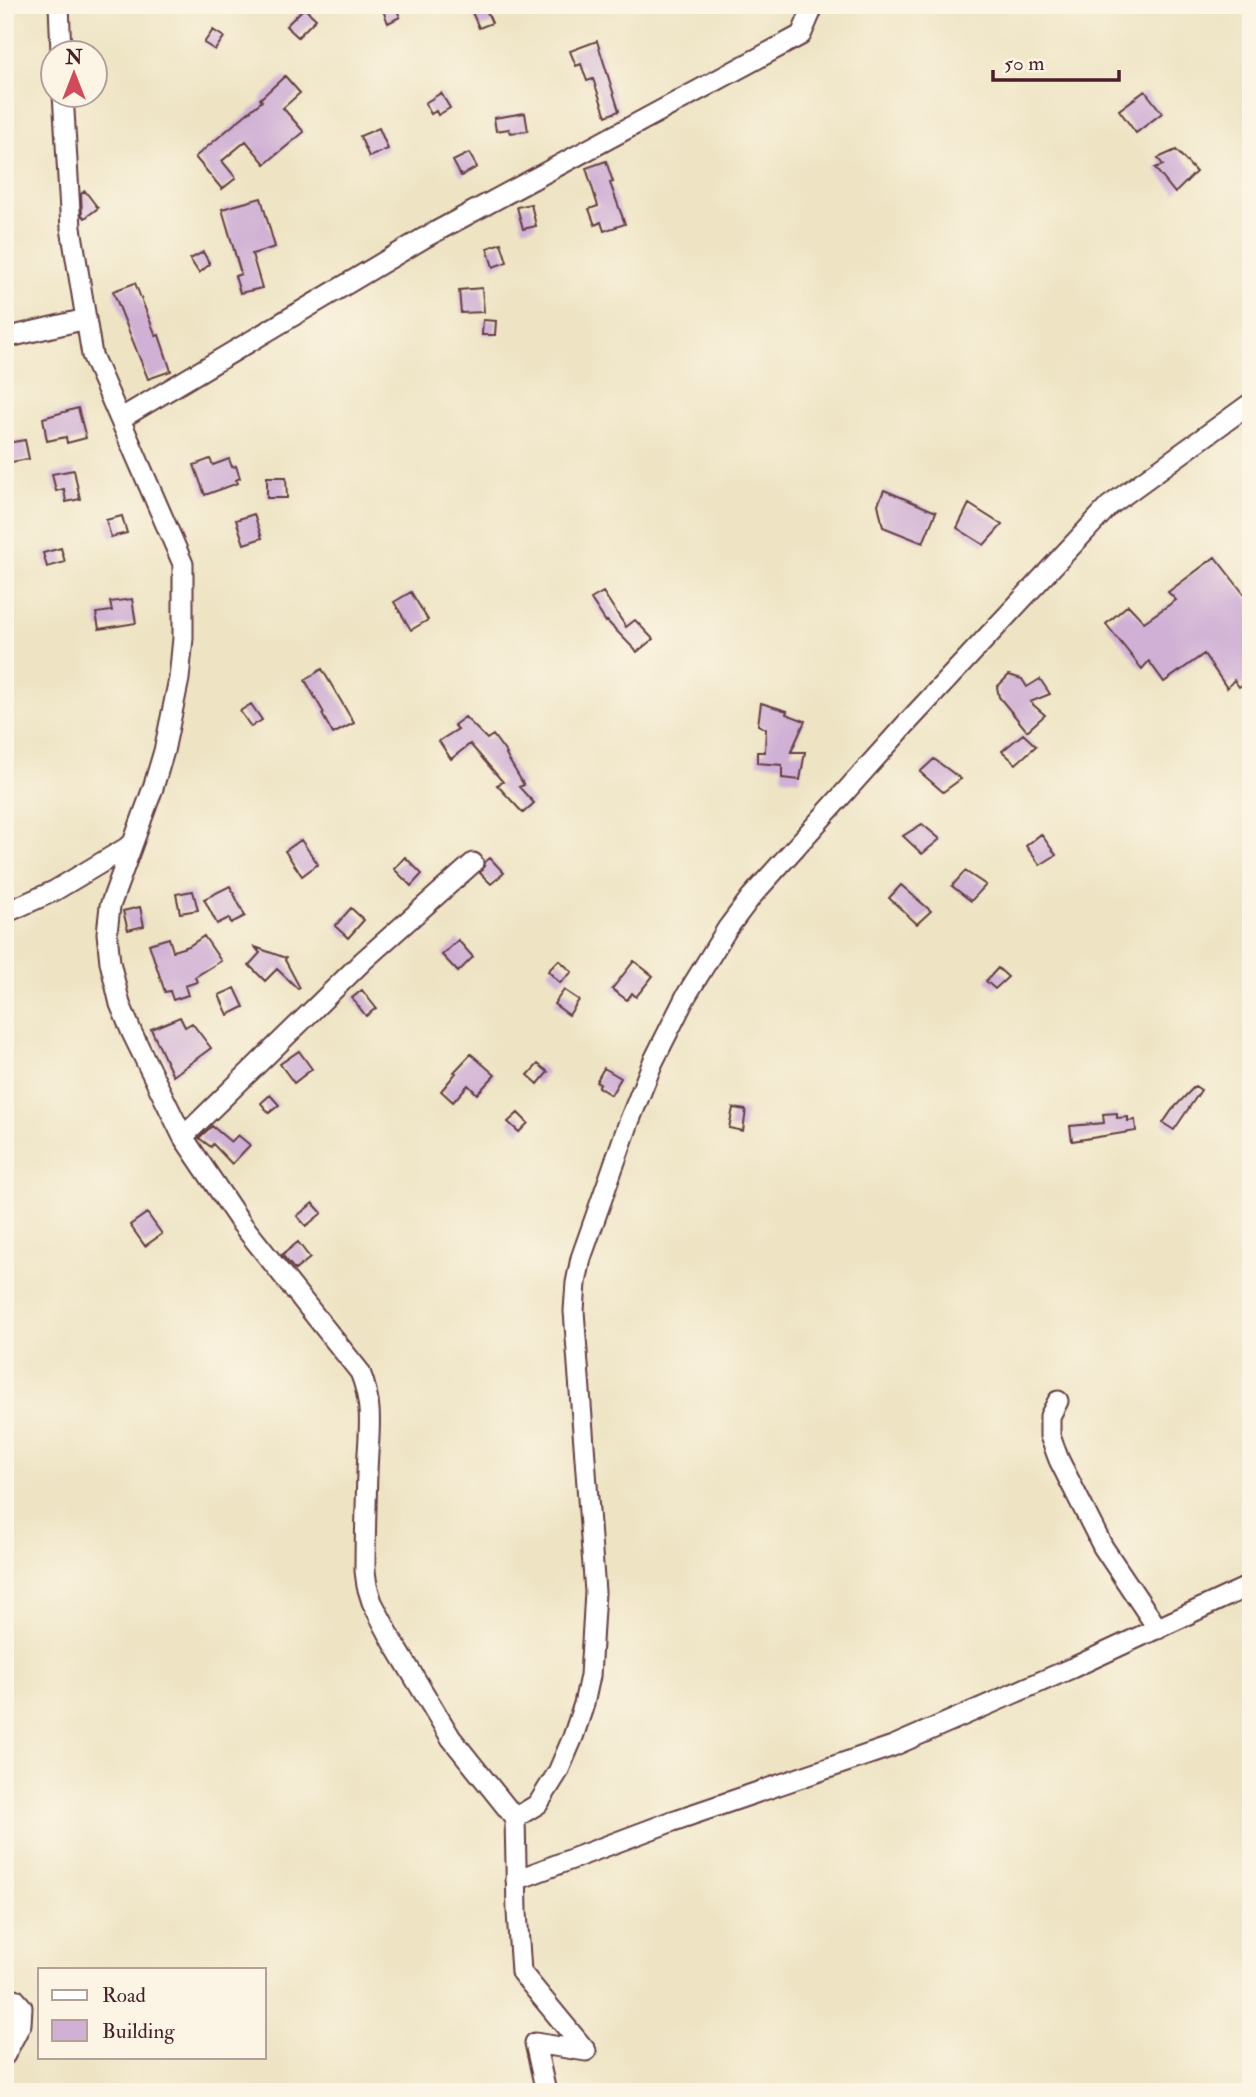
<svg xmlns="http://www.w3.org/2000/svg" width="1256" height="2097" font-family="'IM FELL Double Pica',serif">
	<style>
		.building { fill: #d0b1d5 }
		.lines { fill: none; stroke-linecap: round; stroke-linejoin: round }
		.minor-casing { stroke: #633d42; stroke-width: 23 }
		.minor { stroke: #fff; stroke-width: 19 }
	</style>
	<rect width="100%" height="100%" fill="#fcf5e5"/>
	<filter id="ink" filterUnits="userSpaceOnUse"><feTurbulence type="fractalNoise" baseFrequency=".0143" numOctaves="2"/><feDisplacementMap in="SourceGraphic" scale="14" xChannelSelector="R" yChannelSelector="G"/><feConvolveMatrix kernelMatrix="1 2 1 2 8 2 1 2 1" color-interpolation-filters="sRGB"/></filter>
	<filter id="wash" filterUnits="userSpaceOnUse"><feTurbulence type="fractalNoise" baseFrequency=".00686" numOctaves="4" result="noise"/><feDisplacementMap in="SourceGraphic" scale="28" xChannelSelector="R" yChannelSelector="G"/><feGaussianBlur stdDeviation="1.57" result="paint"/><feColorMatrix in="noise" values="0 0 0 0 0 0 0 0 0 0 0 0 0 0 0 0 0 1.4 0 .05"/><feComposite in="paint" operator="in"/></filter>
	<g filter="url(#wash)">
		<rect width="100%" height="100%" fill="#eee4c4"/>
		<g id="blocks">
			<path class="building" d="M381 5H395L400 17 388 23Z
				M484 5 492 23 479 28 471 10Z
				M304 8 316 19 298 37 286 26Z
				M213 30 224 37 215 50 204 43Z
				M597 41 619 111 606 116 593 79 587 81 581 64 576 66 570 51Z
				M285 76 300 93 283 108 304 132 265 164 246 141 222 161 236 178 222 189 195 157 262 101 260 99Z
				M1145 91 1162 113 1136 133 1119 110Z
				M441 93 450 108 438 115 436 111 431 114 425 103Z
				M525 113 528 131 510 133 509 129 496 131 494 118Z
				M379 128 388 149 369 157 360 136Z
				M1176 150 1196 172 1175 193 1155 168 1163 165 1158 158Z
				M469 153 477 167 461 176 453 161Z
				M606 161 613 182 610 183 625 224 604 231 601 222 595 225 589 209 598 206 586 168Z
				M85 191 98 208 85 218 82 215 81 194Z
				M261 198 275 247 252 254 262 288 240 293 235 276 241 274 222 209Z
				M531 204 536 226 523 229 517 207Z
				M501 243 507 262 493 267 487 248Z
				M203 252 210 264 199 273 190 259Z
				M135 283 156 336 159 335 171 371 148 379 113 291Z
				M482 288 484 312 461 313 459 290Z
				M483 320 496 321 495 335H482Z
				M78 408 86 438 67 443 66 437 47 441 43 418Z
				M25 440 29 459 11 462 7 443Z
				M210 459 213 465 229 459 232 467 236 466 240 478 236 480 238 483 205 495 194 465Z
				M74 470 80 499 66 502 64 489 56 491 52 474Z
				M267 477H286L287 498H267Z
				M884 490 936 512 923 543 883 527 878 504Z
				M969 504 1002 525 984 545 957 528Z
				M254 514 262 538 244 544 236 520Z
				M122 516 127 533 111 537 106 520Z
				M61 548 65 562 47 567 43 553Z
				M1215 557 1251 603V679L1239 687 1234 680 1227 688 1204 654 1164 682 1149 661 1142 669 1106 624 1128 605 1144 622 1176 600 1168 592Z
				M411 592 428 620 411 630 394 602Z
				M603 592 626 627 635 620 653 639 637 652 607 621 606 622 591 599Z
				M132 599 136 623 99 629 96 613 112 611 110 602Z
				M322 669 354 723 333 734 322 714 324 713 305 680Z
				M1009 675 1022 679 1027 687 1040 679 1050 694 1030 702 1045 715 1027 731 999 697 997 687Z
				M761 703 787 711 786 714 805 721 791 752H805L800 780 782 778V765L757 763V752H765L766 729 758 725Z
				M251 704 262 720 251 727 240 711Z
				M465 717 487 739 493 735 507 754 506 755 524 785 519 787 534 803 523 813 497 785 503 782 470 744 451 759 439 741 458 729 454 725Z
				M1023 734 1036 746 1016 764 1002 751Z
				M934 759 961 779 943 792 920 772Z
				M922 824 940 839 922 854 903 836Z
				M1041 834 1056 855 1040 865 1026 846Z
				M301 840 318 864 302 876 285 851Z
				M405 857 422 874 411 886 394 869Z
				M490 858 504 873 491 884 480 873 484 867 485 862Z
				M965 871 986 885 971 901 952 886Z
				M901 885 931 911 917 924 889 898Z
				M230 886 245 916 231 923 229 918 217 924 204 899Z
				M193 891 198 910 180 913 176 894Z
				M140 907 144 926 128 930 123 911Z
				M351 908 364 920 348 938 335 926Z
				M204 936 221 961 195 977 197 982 185 986 188 995 173 1000 170 991 165 992 149 944 169 938 173 951 189 946Z
				M458 940 473 957 458 972 442 955Z
				M255 947 286 958 285 960 300 988 298 989 277 969 265 981 249 965 260 953Z
				M559 960 572 972 560 983 548 971Z
				M634 961 653 976 636 997 632 993 627 1000 612 989Z
				M998 968 1008 977 995 989 986 981Z
				M235 988 244 1007 228 1015 219 995Z
				M362 990 376 1008 366 1016 352 998Z
				M564 990 579 1000 569 1015 554 1004Z
				M180 1017 185 1027 192 1023 211 1048 173 1076 151 1029Z
				M299 1051 312 1069 294 1083 280 1064Z
				M471 1054 495 1075 477 1094 468 1085 453 1102 441 1091 456 1073 454 1072Z
				M538 1064 548 1072 538 1084 528 1075Z
				M604 1068 621 1078 611 1095 598 1087 600 1084 596 1082Z
				M1195 1086 1201 1090 1174 1130 1163 1123 1172 1110Z
				M270 1095 279 1105 269 1113 261 1103Z
				M733 1108 746 1110 743 1131 729 1128Z
				M518 1113 528 1123 519 1132 508 1122Z
				M1117 1113V1118L1128 1117V1121L1135 1120 1136 1131 1072 1141 1070 1126 1104 1123 1103 1114Z
				M212 1126 231 1142 238 1135 250 1145 232 1164 213 1144 211 1147 199 1138Z
				M313 1203 322 1213 306 1226 297 1216Z
				M147 1213 162 1234 145 1246 130 1225Z
				M298 1242 310 1258 295 1270 282 1255Z"/>
		</g>
	</g>
	<g filter="url(#ink)">
		<use href="#blocks" fill-opacity="0" stroke="#633d42" stroke-width="2"/>
		<g class="lines">
			<defs>
				<path id="minor" d="M59 5 61 52
					M63 94 71 228 92 355 183 564V638L179 679 164 751 153 788 110 906 107 933 110 962 120 1004 132 1033 183 1137 241 1223 360 1372C375 1409 368 1435 367 1473 366 1506 365 1538 365 1571L367 1586 372 1602 393 1642 451 1738 515 1818 517 1912 521 1972 586 2051 535 2043 546 2092
					M5 338 86 319
					M120 419 424 238 801 35 814 5
					M5 913 54 891 131 845
					M183 1137 364 960 473 863
					M1058 1401 1050 1416V1436L1059 1460 1103 1547 1158 1629
					M515 1818 538 1804 558 1772 573 1737 584 1704 590 1676 595 1592 574 1311 576 1283 581 1258 629 1122 653 1062 686 996 727 929 751 897 905 725 1109 506 1251 403
					M516 1880 673 1821 893 1746 1072 1668 1251 1585
					M5 1996 15 1999 22 2007 21 2024 5 2055"/>
			</defs>
			<use href="#minor" class="minor-casing"/>
			<use href="#minor" class="minor"/>
		</g>
	</g>
	<rect width="1256" height="2097" fill="none" stroke="#fcf5e5" stroke-width="28"/>
	<rect x="38" y="1968" width="228" height="91" fill="#fcf5e5" stroke="#b59f9b" stroke-width="2"/>
	<rect x="52" y="1990" width="35" height="10" fill="#ffffff" stroke="#b59f9b" stroke-width="2"/>
	<text x="102" y="2002" font-size="21" fill="#4a1f2b">Road</text>
	<rect x="52" y="2020" width="35" height="21" fill="#d0b1d5" stroke="#b59f9b" stroke-width="2"/>
	<text x="102" y="2038" font-size="21" fill="#4a1f2b">Building</text>
	<g transform="translate(74 74)"><circle r="33" fill="#fcf5e5" stroke="#b59f9b" stroke-width="2"/>
	<path d="M0-5L12 26L0 18L-12 26Z" fill="#d1495b"/>
	<text y="-10" font-size="19" font-weight="bold" text-anchor="middle" fill="#4a1f2b">N</text>
	</g>
	<path d="M993 70v10h126v-10" fill="none" stroke="#4a1f2b" stroke-width="3.5"/>
	<text x="1004" y="70" font-size="21" fill="#4a1f2b" stroke="#fcf5e5" stroke-width="5" paint-order="stroke">50 m</text>
</svg>
